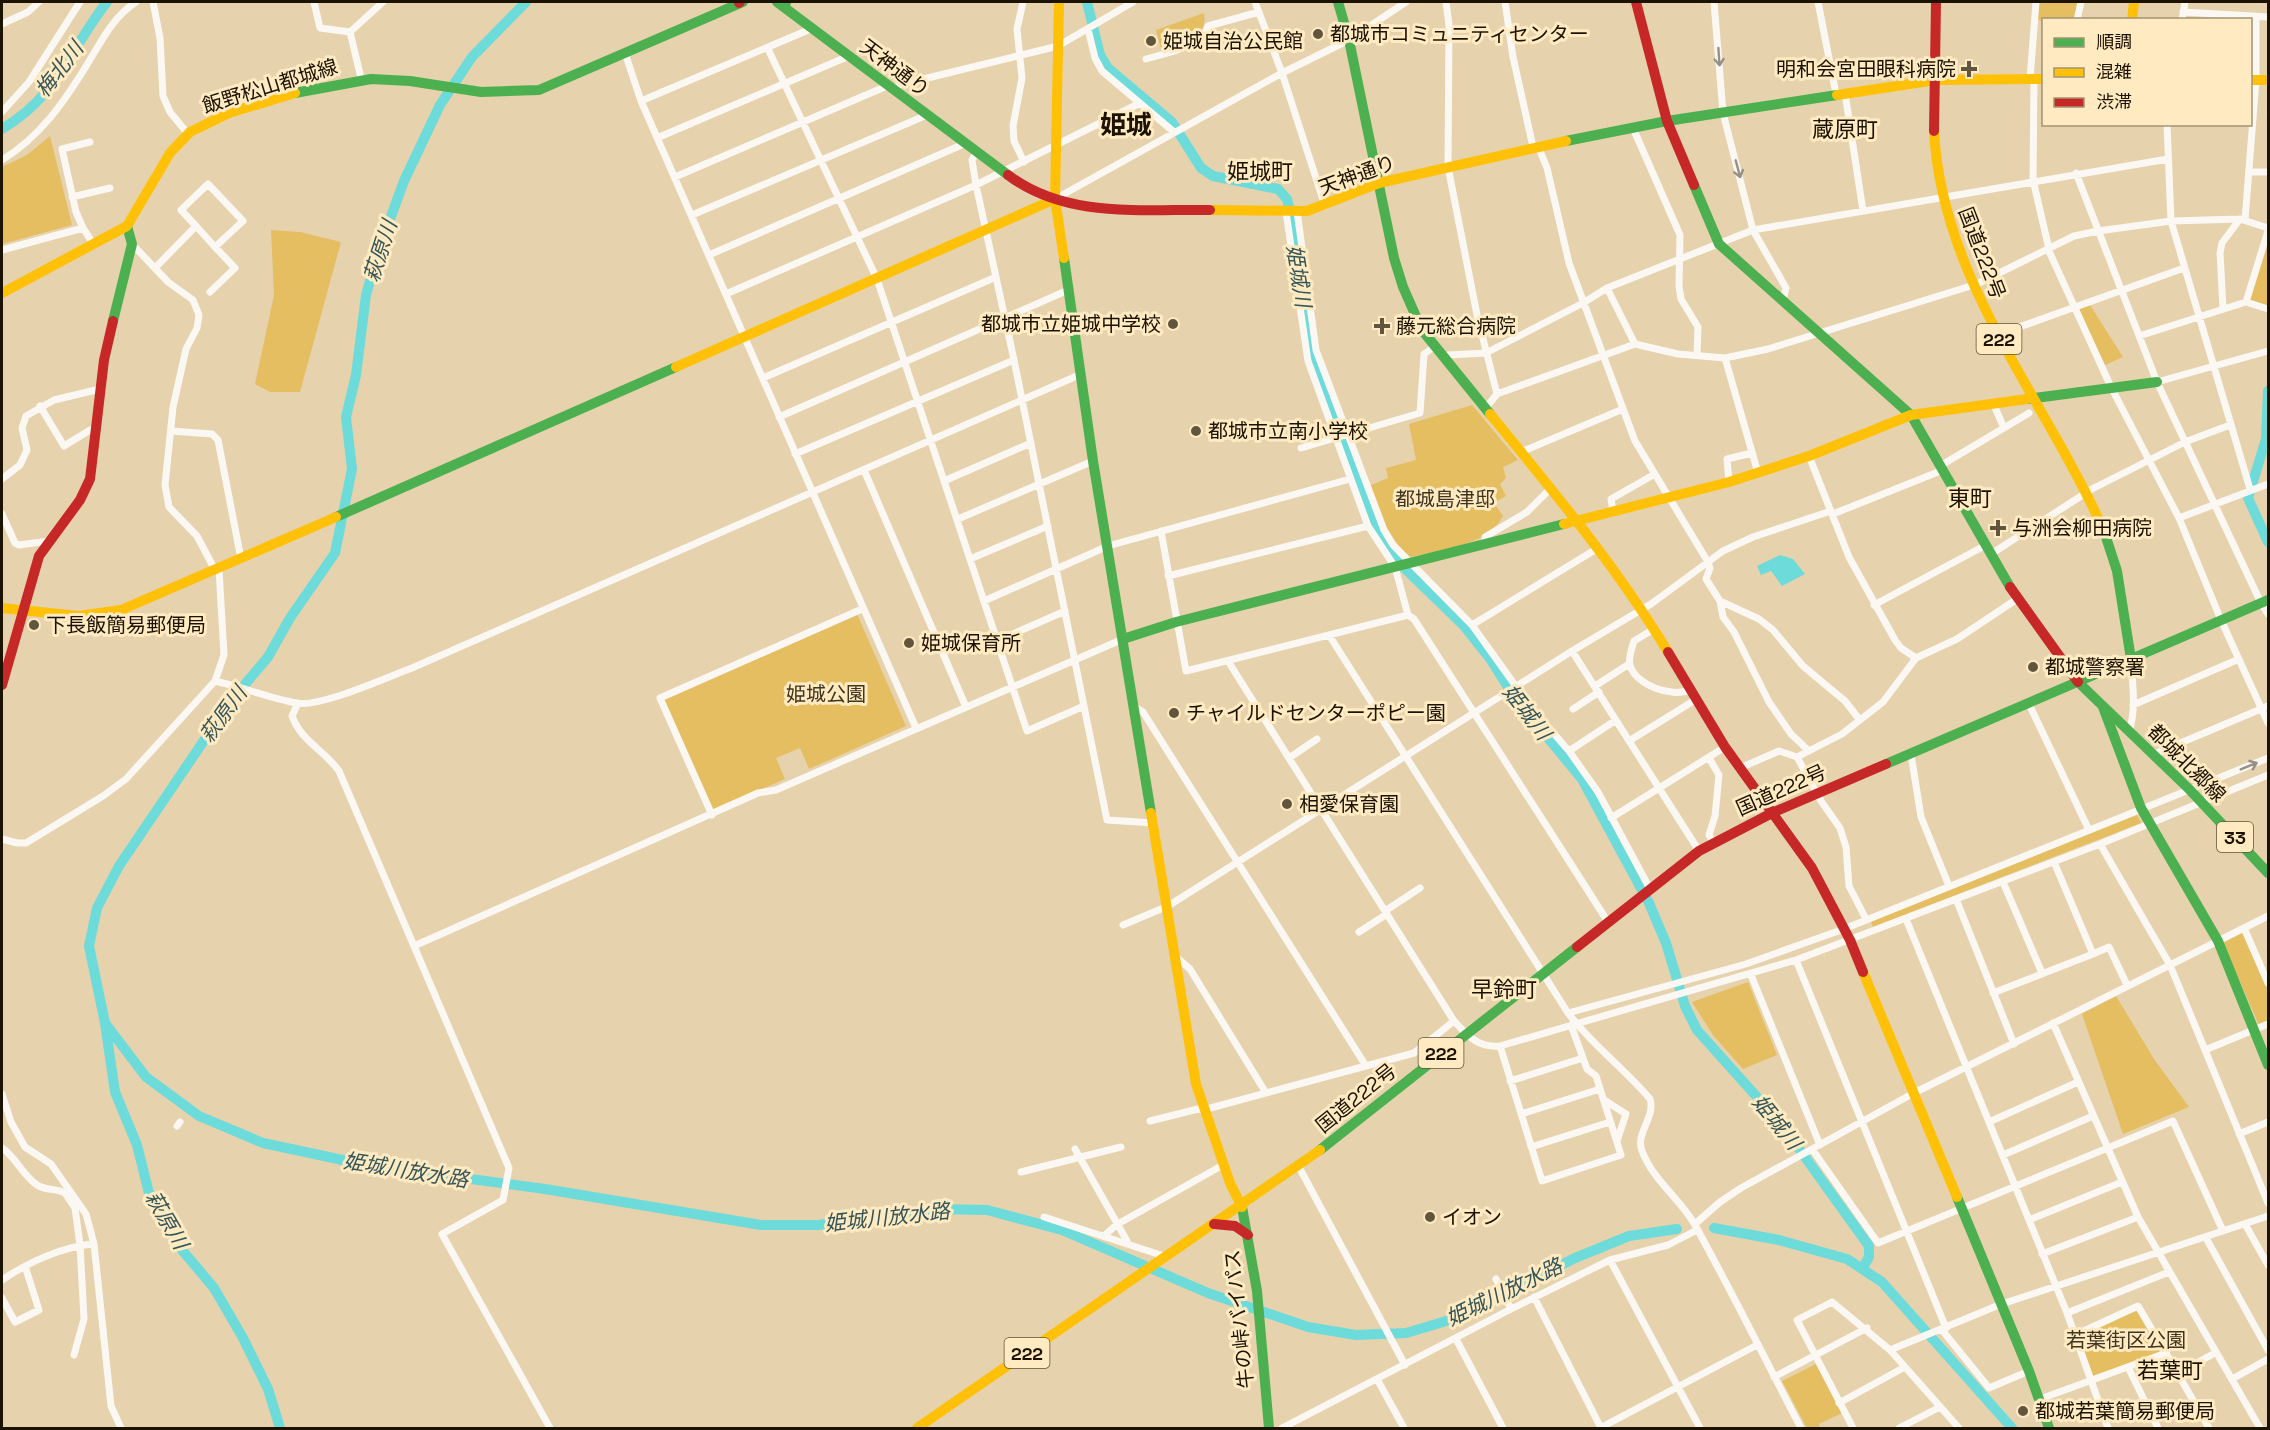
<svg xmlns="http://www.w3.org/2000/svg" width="2270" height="1430" font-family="'Space Grotesk','Noto Sans JP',sans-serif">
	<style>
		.green { fill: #e5be62 }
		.water { fill: #6cdbda }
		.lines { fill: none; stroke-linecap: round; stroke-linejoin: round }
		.river { stroke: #6cdbda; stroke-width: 10 }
		.street { stroke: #fbf8f3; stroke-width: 7 }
		.fast { stroke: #4caf50; stroke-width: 10 }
		.slow { stroke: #ffc107; stroke-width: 10 }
		.jam { stroke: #c62828; stroke-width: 10 }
		.oneway { stroke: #969086 }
		.poi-dot { fill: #62553d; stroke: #ffeac1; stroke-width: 2 }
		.labels { text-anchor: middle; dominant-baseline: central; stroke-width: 6; stroke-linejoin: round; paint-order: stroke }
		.shield { fill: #ffeac1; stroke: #5f533a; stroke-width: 1.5 }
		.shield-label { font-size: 18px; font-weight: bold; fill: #1b1200 }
		.poi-label { font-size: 20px; fill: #1b1200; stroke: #ffeac1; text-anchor: start }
		.street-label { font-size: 20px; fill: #1b1200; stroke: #ffeac1 }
		.park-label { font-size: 20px; fill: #40351f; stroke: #ffeac1 }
		.water-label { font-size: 21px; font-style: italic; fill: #355659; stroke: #ffeac1 }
		.quarter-label { font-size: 22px; fill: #1b1200; stroke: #ffeac1 }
		.district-label { font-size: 26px; font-weight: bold; fill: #1b1200; stroke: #ffeac1 }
	</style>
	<rect width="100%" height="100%" fill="#e6d2ad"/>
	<path class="green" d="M2039 2H2078L2076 17 2074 19 2041 21 2037 19Z
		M1204 13C1208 41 1184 44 1162 53L1156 30Z
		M50 136 72 225 2 244V167L27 155Z
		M271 230 300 232 341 242 300 392H270L255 384 274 295Z
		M2268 239V306L2251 301 2249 297Z
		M2090 305 2123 357 2105 365 2079 309Z
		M1472 405 1518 460 1503 467 1506 478 1500 484 1506 496 1494 503 1503 516C1488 546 1439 550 1410 557 1388 538 1380 513 1369 486L1388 478 1386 468 1416 460 1409 424Z
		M857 614 906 726 809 769 800 748 776 758 785 779 712 811 663 700Z
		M2137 815 2141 823 1873 927 1871 921Z
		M2242 932 2268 989V1022L2259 1025 2223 943Z
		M1748 982 1777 1055 1743 1069 1713 1035 1692 1002Z
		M2116 996 2154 1059 2189 1107 2123 1134 2082 1014Z
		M2136 1310 2160 1352 2093 1376 2079 1336Z
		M1816 1364 1842 1413 1819 1424 1820 1428H1807L1782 1381Z"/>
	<path class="water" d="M1780 555 1793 559 1805 574 1782 586 1771 571 1761 575 1757 566Z"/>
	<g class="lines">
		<path class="river" d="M1087 2 1100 55 1108 68 1172 122 1201 168 1213 176 1278 189 1287 199 1293 223 1311 355 1375 527 1393 557 1464 626 1491 660 1515 698 1582 779 1649 903 1666 943 1685 1006 1697 1030 1782 1125 1869 1246V1257L1862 1269
			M2 129C58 96 70 49 107 2
			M2268 391 2266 439 2248 498 2268 542
			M105 1023 146 1077 199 1116 263 1143 366 1165 545 1189 761 1225H818L934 1209 987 1210 1062 1230 1208 1293 1308 1327 1356 1335 1406 1333 1453 1319 1575 1258 1629 1236 1677 1229
			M1714 1228 1779 1240 1847 1259 1882 1282 2012 1428
			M280 1428 268 1389 243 1338 214 1288 177 1244 150 1197 137 1145 115 1092 105 1023 89 946 97 908 119 866 230 702 268 657 290 618 335 553 352 469 346 417 356 375 366 295 378 252 404 181 440 105 472 57 526 2"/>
		<path class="street" d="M153 2 160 38 163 96 170 112 188 134
			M314 2 320 28 350 32
			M1023 2 1017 29 1022 78 1013 126 1014 141 1024 162
			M1255 2 1282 73 1325 206
			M1446 2 1449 25 1448 167 1477 315 1497 394
			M1505 2 1513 57 1533 147
			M1714 2 1723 113 1753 230 1786 288 1783 300
			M1818 2 1836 94
			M2183 12 2268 17
			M2077 20 2081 2
			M2182 20 2185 2
			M2 24 28 12 39 2
			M1088 29 1095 58 1102 71 1174 132
			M768 49 877 279 1027 731 1084 706
			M625 53 641 101 916 728
			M1146 59 1175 51 1202 39 1208 26 1259 12
			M361 78 350 32 383 2
			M2030 79 2036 2
			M2034 79 2033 180 2049 249
			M894 90 899 85 1058 46 1133 2
			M1845 93 1863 211
			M641 101 813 28
			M2 112 29 82 80 2
			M2167 124 2171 221 2250 489
			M1633 128 1680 235 1679 286 1681 299 1698 327 1697 355
			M657 138 849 56
			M1538 146 1547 168 1569 263 1635 441 1708 562 1710 568 1706 579 1720 601 1723 617 1734 632 1769 702 1791 734 1809 751
			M976 153 972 160 976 185 1014 360 1107 820 1154 823
			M2 160C40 137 65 101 88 63 102 40 113 17 136 2
			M2249 172H2268
			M2076 173 2157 382 2261 603 2268 614
			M675 177 887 86
			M72 197 110 188
			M1055 199 1282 73 1349 40 1406 2
			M1297 211 1316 350 1384 530 1393 545 1472 625 1530 706 1569 751 1598 792 1650 889
			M1286 212 1308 361 1368 526 1395 567 1408 615 1414 619 1608 922
			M692 215 927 115
			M2245 220 2256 80V17
			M83 228 76 212 62 149 90 142
			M132 244 168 282 193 300 199 315 197 328 186 349 173 407 165 485 169 507 197 536 215 570
			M2048 249 2111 387 2179 518 2221 620 2268 723
			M2 250 83 228 94 245
			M709 255 964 144
			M155 268 196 226 181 210 208 184 243 221 215 247 196 226
			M1607 288 1635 344
			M210 292 235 268 215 247
			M726 294 976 185 1140 103
			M2246 302 2268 231
			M2223 308 2220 253 2222 243 2240 219
			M1997 335 2184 268
			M2139 336 2246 302 2268 309
			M1443 358 1448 355 1486 353 1583 303 1607 288 1753 230 2168 159
			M1725 358 1758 473
			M763 378 996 277
			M2157 382 2268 351
			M1993 403 2004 428
			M40 406 64 446 90 430 96 431
			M1485 409 1497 394 1635 344 1678 354 1725 358 1768 349 1977 284 2074 236 2098 231 2171 221 2240 219 2268 228
			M779 417 1066 291
			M171 431 212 434 218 440 241 559
			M1301 448 1420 413 1424 354 1434 347
			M1521 452 1623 409
			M795 454 1014 360
			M1809 456 1849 557 1895 640 1901 648 1916 658
			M1940 466 2029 413
			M864 470 966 707
			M2 479 20 465 27 450 22 428 26 416 54 400 100 389
			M944 481 1031 443
			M1729 482 1727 459 1752 453
			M1613 511 1611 499 1655 474
			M2 514 15 543 19 545 49 541
			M1833 514 1943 470
			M2179 518 2268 484
			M958 519 1093 461
			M1161 531 1186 671 1408 615
			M1485 544V537L1527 512 1551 488
			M1991 554 2092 489 2185 442 2230 425
			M970 559 1048 526
			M1168 576 1368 526
			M984 601 1108 546 1350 479
			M1720 601 1759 619 1773 630 1803 666 1845 701 1859 719
			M1874 605 1986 545
			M1472 625 1598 548
			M1654 629 1634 641C1632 648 1628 658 1630 665 1635 685 1672 698 1689 690
			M1329 635 1568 1013C1592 1045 1624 1068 1650 1099 1656 1117 1635 1133 1642 1151 1654 1182 1680 1198 1695 1225 1732 1292 1766 1361 1801 1428
			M997 641 1065 611
			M1572 651 1699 851
			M1228 661 1454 1021C1468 1036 1478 1048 1500 1046L1796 960 2100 844 2268 775
			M215 681C242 687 269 698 296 703 320 708 387 677 412 668L1079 375
			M1595 686 1629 664
			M298 703 292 716C301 741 324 750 339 771L509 1168 503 1200 442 1234 550 1428
			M2029 704 2089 830
			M2133 705 2239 659
			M1135 707 1143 712 1366 1066
			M1573 709 1599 692
			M2129 731C2137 709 2132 682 2131 659
			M1629 741 1695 700
			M1569 751 1616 720
			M1911 754 1921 817 1949 886
			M2152 755 2268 706
			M1289 758 1317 739
			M1709 758 1719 775 1715 816 1709 835 1713 842
			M1740 768 1779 751 1797 757
			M712 815 660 698 862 609
			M1611 818 1725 747
			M2 839 17 843H26L103 796 126 779 215 681 224 655 219 569
			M2100 844 2170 965 2268 1203
			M2054 862 2093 954 2109 947 2127 985
			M2003 882 2042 973
			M1956 899 2014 1044
			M1385 911 1420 888
			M1866 919 1849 886 1846 847 1840 828 1821 801 1797 757 1842 734 1883 702 1916 658 1957 639 2017 599
			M1906 919 2067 1313 2108 1428
			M1123 925 1168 906 1572 651 1651 604 1723 551 1753 537 1831 511
			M2244 928 2268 983
			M1359 932 1387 914
			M414 946 758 793 776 790 1123 639
			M1176 957 1190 969 1266 1093
			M1796 960 1946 1328
			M1751 975 1820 1145
			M1993 993 2093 954
			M1568 1013 1746 964 1844 929 2268 758
			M2053 1023 2138 1217 2260 1428
			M1500 1046 1542 1181 1621 1155 1596 1076 1587 1069 1571 1025
			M2205 1050 2268 1024
			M1510 1081 1583 1058
			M2 1094 11 1122 25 1147 51 1164 86 1214 94 1244 111 1406 121 1428
			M1604 1100 1626 1114 1617 1141
			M1521 1114 1600 1089
			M1150 1121 1198 1109 1203 1110 1414 1053 1454 1021
			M1989 1122 2078 1082
			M177 1126 180 1122
			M2239 1134 2268 1122
			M1531 1147 1610 1122
			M2 1148C16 1157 22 1175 37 1185 46 1191 56 1188 65 1193L75 1208 80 1245 84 1319 74 1355
			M1075 1149 1127 1241
			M1812 1149 1878 1243 2173 1121 2223 1231
			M2003 1155 2093 1116
			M1299 1167 1405 1365
			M1021 1172 1121 1147
			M1044 1217 1167 1257
			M2029 1220 2122 1182
			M1695 1224 1720 1202 1741 1188 1912 1094 2268 916
			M2245 1224 2268 1265
			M1104 1236 1116 1225 1223 1165
			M2206 1238 2268 1350
			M2042 1254 2138 1217
			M1610 1260 1700 1428
			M1496 1279 1511 1309
			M2 1280C27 1263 63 1246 94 1244
			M1534 1297 1601 1428
			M2 1298 15 1322 39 1310 25 1266
			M2067 1313 2169 1272
			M1942 1330 1989 1388 2029 1371
			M2075 1335 2138 1306 2166 1353
			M1456 1339 1503 1428
			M1890 1350 1999 1305 2268 1216
			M2128 1367 2158 1428
			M2178 1373 2215 1353
			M1774 1377 1867 1328
			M1377 1379 1404 1428
			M2232 1379 2268 1359
			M2040 1399 2166 1353 2209 1428
			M1839 1403 1905 1367
			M1282 1428 1511 1309 1610 1260 1668 1245 1697 1230
			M1600 1428 1757 1345
			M1853 1428 1797 1320 1832 1302 1890 1350 1959 1428
			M1899 1428 1940 1407"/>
		<path class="fast" d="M777 2 1008 175
			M1338 2 1349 40 1394 258 1403 287 1422 330 1490 414
			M785 8 786 2
			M295 93 371 79 410 81 481 92 539 90 743 2
			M1566 141 1667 121 1837 95
			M1694 185 1719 244 1911 415 2010 587
			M1064 258 1093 461 1151 813
			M113 321 132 244 127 226
			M2027 399 2157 382
			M336 517 676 367
			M1123 639 1176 622 1564 524
			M2131 659 2268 600
			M2078 682 2189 789 2268 873
			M2103 707 2141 808 2218 941 2268 1065
			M1886 764 2131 659 2117 571 2104 531
			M1320 1150 1577 947
			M1957 1197 2029 1371 2049 1428
			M1242 1207 1257 1291 1269 1428"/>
		<path class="slow" d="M1059 2 1055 199 1064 258
			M2132 20 2134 2
			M2250 80H2268
			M1837 95 1936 80 2044 79
			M1934 131C1942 282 2045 398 2104 531
			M1210 210 1307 211 1379 183 1566 141
			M2 293 127 226 170 153 190 132 229 113 295 93
			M676 367 1055 199
			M1490 414C1553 491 1617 567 1668 652
			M1564 524 1729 482 1809 456 1911 415 2027 399
			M2 608 78 616 121 610 336 517
			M1151 813 1196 1084 1230 1183 1242 1207
			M1863 972 1957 1197
			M917 1428 1320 1150"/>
		<path class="jam" d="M1636 2 1667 121 1694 185
			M739 3 740 2
			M1934 131 1936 2
			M1008 175C1066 219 1142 209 1210 210
			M2010 587 2078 682
			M1668 652 1725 747 1812 868 1850 940 1863 972
			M2 685 39 556 80 500 90 479 104 360 113 321
			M1577 947 1699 851 1772 813 1886 764
			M1214 1224 1235 1226 1248 1235"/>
	</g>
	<defs><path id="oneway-shaft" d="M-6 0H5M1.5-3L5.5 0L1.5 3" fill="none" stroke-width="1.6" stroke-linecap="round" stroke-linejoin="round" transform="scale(1.5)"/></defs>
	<g class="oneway">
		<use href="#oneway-shaft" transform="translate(1719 57) rotate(86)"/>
		<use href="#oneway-shaft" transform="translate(1738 169) rotate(75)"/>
		<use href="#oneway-shaft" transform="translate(2249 766) rotate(-22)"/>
	</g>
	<g class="poi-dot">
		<circle cx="1318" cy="34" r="6"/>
		<circle cx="1151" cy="41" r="6"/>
		<path d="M1966 60h6v6h6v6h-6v6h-6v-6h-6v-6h6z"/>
		<circle cx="1173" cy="324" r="6"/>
		<path d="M1379 317h6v6h6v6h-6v6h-6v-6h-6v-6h6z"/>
		<circle cx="1196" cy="431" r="6"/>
		<path d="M1995 519h6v6h6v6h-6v6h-6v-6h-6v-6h6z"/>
		<circle cx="34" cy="625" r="6"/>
		<circle cx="909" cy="643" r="6"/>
		<circle cx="2033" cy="667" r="6"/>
		<circle cx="1174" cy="713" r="6"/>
		<circle cx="1287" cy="804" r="6"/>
		<circle cx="1430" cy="1217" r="6"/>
		<circle cx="2023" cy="1411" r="6"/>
	</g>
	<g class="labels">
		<g class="shield">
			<rect x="1976.5" y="324" width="45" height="30" rx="4.5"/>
			<rect x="2217" y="822" width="36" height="30" rx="4.5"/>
			<rect x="1418.5" y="1038" width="45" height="30" rx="4.5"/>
			<rect x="1004.5" y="1338" width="45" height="30" rx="4.5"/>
		</g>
		<g class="shield-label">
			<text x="1999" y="339">222</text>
			<text x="2235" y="837">33</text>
			<text x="1441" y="1053">222</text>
			<text x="1027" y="1353">222</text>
		</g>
		<g class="poi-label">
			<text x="1330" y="34">都城市コミュニティセンター</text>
			<text x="1163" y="41">姫城自治公民館</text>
			<text x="1956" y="69" text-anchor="end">明和会宮田眼科病院</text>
			<text x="1161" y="324" text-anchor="end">都城市立姫城中学校</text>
			<text x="1396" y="326">藤元総合病院</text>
			<text x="1208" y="431">都城市立南小学校</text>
			<text x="2012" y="528">与洲会柳田病院</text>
			<text x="46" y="625">下長飯簡易郵便局</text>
			<text x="921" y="643">姫城保育所</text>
			<text x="2045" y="667">都城警察署</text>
			<text x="1186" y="713">チャイルドセンターポピー園</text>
			<text x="1299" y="804">相愛保育園</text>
			<text x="1442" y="1217">イオン</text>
			<text x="2035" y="1411">都城若葉簡易郵便局</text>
		</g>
		<g class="street-label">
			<text transform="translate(895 68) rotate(37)">天神通り</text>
			<text transform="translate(270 86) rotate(-17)">飯野松山都城線</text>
			<text transform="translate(1357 175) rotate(-20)">天神通り</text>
			<text transform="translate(1982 253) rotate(69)">国道222号</text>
			<text transform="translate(2187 763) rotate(45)">都城北郷線</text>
			<text transform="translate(1781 790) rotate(-24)">国道222号</text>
			<text transform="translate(1356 1098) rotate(-39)">国道222号</text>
			<text transform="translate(1239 1319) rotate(-96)">牛の峠バイパス</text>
		</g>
		<g class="park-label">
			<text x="1445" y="499">都城島津邸</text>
			<text x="826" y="694">姫城公園</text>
			<text x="2126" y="1340">若葉街区公園</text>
		</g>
		<g class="water-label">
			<text transform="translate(59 69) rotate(-52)">梅北川</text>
			<text transform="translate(380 251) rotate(-72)">萩原川</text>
			<text transform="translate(1299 276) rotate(81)">姫城川</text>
			<text transform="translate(1527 712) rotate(52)">姫城川</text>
			<text transform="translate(223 714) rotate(-54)">萩原川</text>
			<text transform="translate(1777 1122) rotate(51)">姫城川</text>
			<text transform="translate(406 1170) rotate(9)">姫城川放水路</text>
			<text transform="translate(887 1217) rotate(-6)">姫城川放水路</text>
			<text transform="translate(167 1220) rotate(60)">萩原川</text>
			<text transform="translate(1504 1292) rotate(-26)">姫城川放水路</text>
		</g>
		<g class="quarter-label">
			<text x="1845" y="129">蔵原町</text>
			<text x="1260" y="171">姫城町</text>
			<text x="1970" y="498">東町</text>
			<text x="1504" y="989">早鈴町</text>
			<text x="2170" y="1370">若葉町</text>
		</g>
		<g class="district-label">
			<text x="1126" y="125">姫城</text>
		</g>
	</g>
	<rect width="2270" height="1430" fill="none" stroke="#1b1200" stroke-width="6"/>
	<rect x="2042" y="18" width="210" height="108" fill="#ffeac1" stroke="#a49474" stroke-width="1.5"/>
	<rect x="2054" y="38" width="30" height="9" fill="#4caf50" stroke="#a49474" stroke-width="1.5"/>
	<text x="2096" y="48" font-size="18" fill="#1b1200">順調</text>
	<rect x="2054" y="68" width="30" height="9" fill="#ffc107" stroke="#a49474" stroke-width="1.5"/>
	<text x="2096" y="78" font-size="18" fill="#1b1200">混雑</text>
	<rect x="2054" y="98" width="30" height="9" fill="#c62828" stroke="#a49474" stroke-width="1.5"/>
	<text x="2096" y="108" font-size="18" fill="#1b1200">渋滞</text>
</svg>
